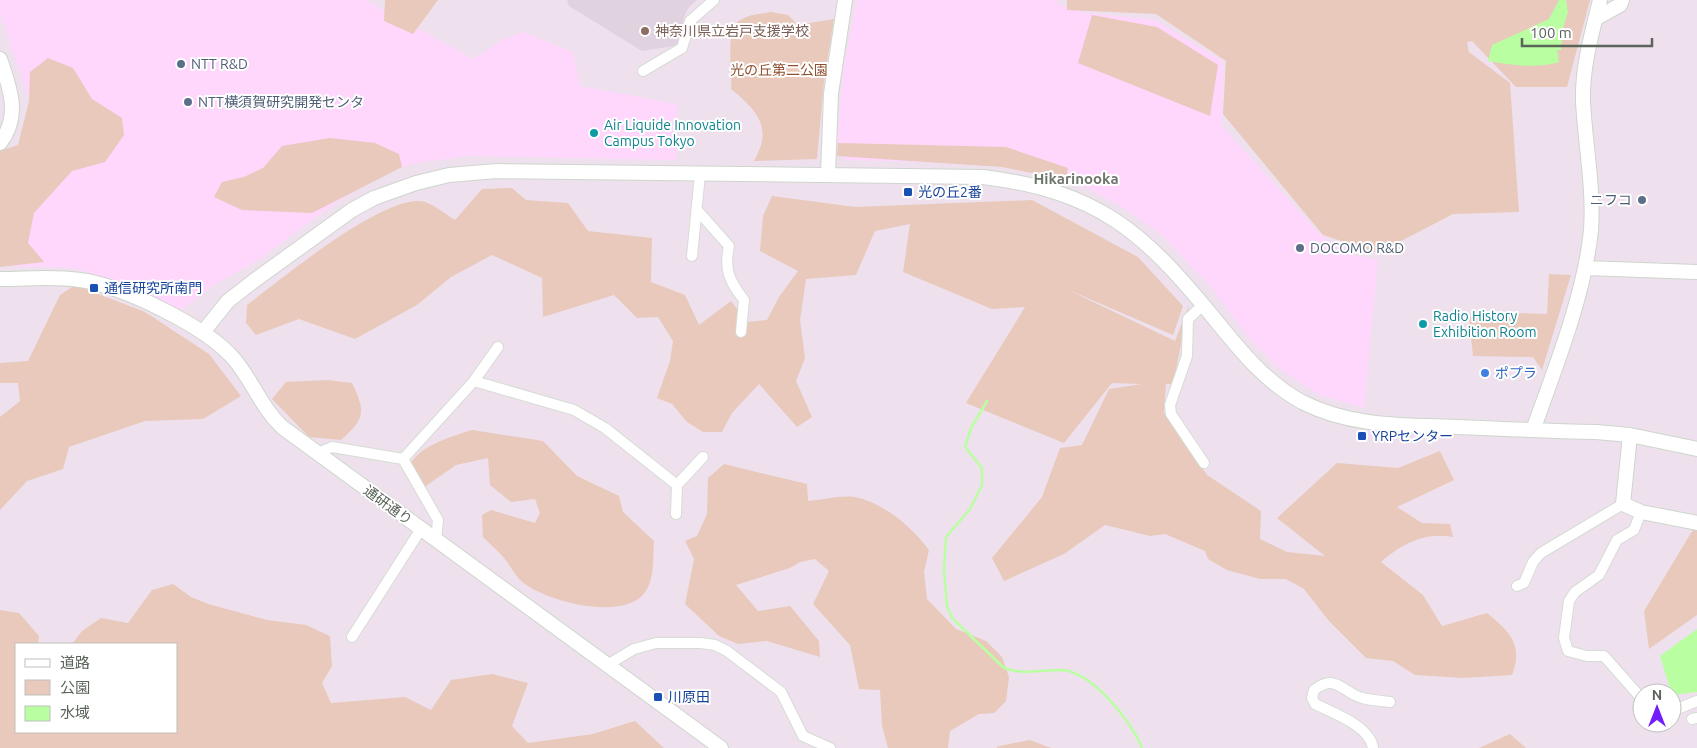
<svg xmlns="http://www.w3.org/2000/svg" width="1697" height="748" font-family="Ubuntu,'Noto Sans JP',sans-serif">
	<style>
		.commercial { fill: #ffd6fc }
		.education { fill: #e1d2e0 }
		.green { fill: #e8c9bb }
		.water { fill: #b9ffa1 }
		.lines { fill: none; stroke-linecap: round; stroke-linejoin: round }
		.stream { stroke: #b9ffa1; stroke-width: 2.5 }
		.street-casing { stroke: #d5dcd4; stroke-width: 12 }
		.secondary-casing { stroke: #cdd6cc; stroke-width: 16 }
		.street { stroke: #fff; stroke-width: 10 }
		.secondary { stroke: #fff; stroke-width: 14 }
		.education-dot { fill: #8d6e63; stroke: #fff; stroke-width: 2 }
		.service-dot { fill: #5c6f8a; stroke: #fff; stroke-width: 2 }
		.culture-dot { fill: #0f9aa8; stroke: #fff; stroke-width: 2 }
		.transit-dot { fill: #1a4fb4; stroke: #fff; stroke-width: 2 }
		.shop-dot { fill: #3f7fe0; stroke: #fff; stroke-width: 2 }
		.labels { text-anchor: middle; dominant-baseline: central; stroke-width: 4; stroke-linejoin: round; paint-order: stroke }
		.education-label { font-size: 14px; fill: #785e54; stroke: #fff; text-anchor: start }
		.service-label { font-size: 14px; fill: #4e5e75; stroke: #fff; text-anchor: start }
		.park-label { font-size: 14px; fill: #8e502f; stroke: #fff }
		.culture-label { font-size: 14px; fill: #0d838f; stroke: #fff; text-anchor: start }
		.transit-label { font-size: 14px; fill: #164399; stroke: #fff; text-anchor: start }
		.shop-label { font-size: 14px; fill: #366cbe; stroke: #fff; text-anchor: start }
		.street-label { font-size: 14px; fill: #5b645a; stroke: #fff }
		.neighbourhood-label { font-size: 15px; font-weight: bold; fill: #6d766b; stroke: #fff }
	</style>
	<rect width="100%" height="100%" fill="#eee1ed"/>
	<path class="commercial" d="M0 0H365L474 59 502 40 523 32 573 52 580 86 677 104 676 160 467 156 411 164 380 176 337 202 258 260 211 287 179 311 115 281 73 268 6 266 0 163 13 153 24 135 32 107 0 13Z
		M857 0H1058L1059 5 1087 13 1155 20 1223 62 1222 126 1316 230 1331 243 1352 255 1378 260 1364 408 1319 395 1280 369 1248 337 1211 287 1163 236 1125 209 1087 188 1045 173 1005 164 847 160 836 153 843 70Z"/>
	<path class="education" d="M567 0H697L689 7 684 17 680 45 642 51 569 6Z"/>
	<path class="green" d="M385 0H438L413 34 384 21Z
		M1067 0H1590L1567 87H1516L1472 41 1467 42 1469 52 1510 83 1519 212 1453 214 1378 253 1323 235 1223 114 1226 61 1156 14 1067 10Z
		M771 12 788 15 798 25 834 19 824 81 817 159 754 161C773 128 758 111 731 89 733 73 724 29 740 20 749 14 761 14 771 12Z
		M1092 15 1157 27 1218 65 1210 116 1078 63Z
		M48 58 73 68 92 99 122 118 124 135 105 162 72 171 34 213 28 243 44 262 0 267V151L18 145 29 101 30 72Z
		M330 138 375 143 399 154 402 167 312 213 242 210 214 197 222 182 244 177 263 168 282 146Z
		M838 143 1006 147 1068 168 1066 180 1002 167 837 156Z
		M512 188 526 200 568 203 588 231 652 238 651 282 685 295 699 325 731 301 747 322 767 320 779 297 798 271 760 251 763 216 772 196 855 207 1032 200 1138 257 1183 306 1173 335 1064 288 1175 341 1189 305 1173 384H1166L1164 413 1207 475 1261 511 1260 539 1287 552 1325 556 1277 518 1337 463 1398 468 1440 451 1454 480 1397 507 1422 523 1450 524 1453 537C1424 532 1402 544 1381 562L1423 595 1442 626 1487 613C1509 631 1524 645 1512 675L1463 678 1415 675 1393 661 1366 658 1329 621 1304 589 1286 579H1260L1227 570 1208 559 1205 551 1165 534 1150 536 1105 525 1064 554 1004 581 992 558 1042 497 1060 448 1082 445 1109 389 1142 384 1112 383 1064 443 966 403 1025 307 992 309 903 272 910 224 875 231 856 275 806 279 800 320 805 358 796 381 812 417 797 427 759 384 732 413 722 432H703L687 422 672 404 657 398 670 361 673 341 658 317 637 318 614 295 543 317 542 278 492 255 451 277 417 305 355 339 299 319 256 335 246 323 247 305C279 281 387 191 425 202 435 205 445 214 455 220L482 189Z
		M1549 274 1571 275 1542 370 1533 357 1473 356 1469 317 1491 312 1547 314Z
		M75 285 145 312 209 354 241 396 203 419 145 421 69 447 63 469 27 481 0 510V417L20 401 18 383H0V363L28 361 60 295Z
		M327 380 352 383C366 412 365 419 341 440L309 437 272 399 286 382Z
		M472 430 543 441 577 476 619 496 623 512 654 541C653 558 655 583 642 596 617 620 543 601 520 580 514 574 510 565 504 558 498 551 490 544 483 537L482 515 491 510 535 523 540 513 535 499 511 502 490 485 488 458 456 465 420 490 407 476C408 471 410 464 412 461 425 444 453 436 472 430Z
		M724 464 807 484 808 501C822 500 841 495 855 497 884 503 912 527 929 550L924 572 927 599 956 629 986 641 1002 657 1009 677 1006 701 994 713 979 714 950 731 948 748H888L882 726 880 690 859 689 850 645 813 604 829 571 815 559 800 562 790 568 736 585 758 611 790 606 819 641 820 657 767 641 738 644 719 636 685 604 694 559 685 541 697 536 707 514 708 478Z
		M1694 528 1697 529V615L1649 649 1644 611Z
		M173 584 191 597 208 604 267 620 306 625 330 636 332 666 322 683 331 703 405 697 431 710 451 680 492 674 528 683 512 726 528 743 593 734 635 721 664 748H0V610L19 613 39 636 38 644H16V732H176V644H72L82 631 101 618 128 623 152 590Z
		M1510 734 1526 748H1479Z
		M1030 740 1051 748H996L999 746Z"/>
	<path class="water" d="M1559 0H1566L1568 12 1563 28 1561 50H1557L1559 62C1536 69 1511 65 1488 61L1492 45 1549 19Z
		M1697 629V692L1672 695 1660 656Z"/>
	<g class="lines">
		<path class="stream" d="M987 401 971 428 965 447 982 468V485L970 509 946 537 944 570 947 606 952 618 1004 668C1023 675 1042 670 1061 670 1092 671 1132 722 1142 748"/>
		<defs>
			<path id="street" d="M643 71 682 48 690 21 714 0
				M697 210 729 246C724 269 729 281 744 300L741 332
				M692 256 700 174
				M1203 305 1188 319 1187 356 1170 405 1171 414 1204 463
				M474 381 574 410 605 428 677 485
				M318 453 332 447 403 459 438 520 436 540
				M403 459 474 381 498 347
				M1641 512 1634 530 1617 540 1599 575 1575 592 1569 601 1564 638 1568 651 1587 656H1604L1642 699
				M676 514 677 485 703 457
				M1517 586 1524 583 1533 562 1541 553 1623 504
				M352 637 421 529
				M609 664 634 649 656 643H701L715 645 727 651 781 692 803 736 830 748
				M1672 711 1697 701
				M1692 719 1697 718
				M1373 748C1370 726 1333 713 1315 704L1312 698 1314 690C1337 673 1341 692 1362 698 1371 700 1381 701 1390 702"/>
			<path id="secondary" d="M1595 19 1620 5 1622 0
				M0 59C10 88 21 116 0 143
				M828 175 831 94 845 0
				M1586 268 1697 272
				M0 279C27 279 53 276 80 280 121 285 207 327 234 359 252 380 261 407 282 427L721 748
				M203 332 228 301 255 280 352 210 374 198 416 183 449 175 497 171 983 177C1097 191 1142 230 1213 317 1239 349 1265 382 1302 402 1351 427 1403 425 1457 427 1503 429 1550 431 1596 432L1630 435 1697 449
				M1533 430C1555 369 1585 293 1591 230 1594 186 1585 144 1583 101 1582 67 1592 33 1600 0
				M1630 435 1623 504 1641 512 1697 523"/>
		</defs>
		<use href="#street" class="street-casing"/>
		<use href="#secondary" class="secondary-casing"/>
		<use href="#street" class="street"/>
		<use href="#secondary" class="secondary"/>
	</g>
	<circle class="education-dot" cx="645" cy="31" r="5"/>
	<g class="service-dot">
		<circle cx="181" cy="64" r="5"/>
		<circle cx="188" cy="102" r="5"/>
		<circle cx="1642" cy="200" r="5"/>
		<circle cx="1300" cy="248" r="5"/>
	</g>
	<g class="culture-dot">
		<circle cx="594" cy="133" r="5"/>
		<circle cx="1423" cy="324" r="5"/>
	</g>
	<g class="transit-dot">
		<rect x="903" y="187" width="10" height="10" rx="2.5"/>
		<rect x="89" y="283" width="10" height="10" rx="2.5"/>
		<rect x="1357" y="431" width="10" height="10" rx="2.5"/>
		<rect x="653" y="692" width="10" height="10" rx="2.5"/>
	</g>
	<circle class="shop-dot" cx="1485" cy="373" r="5"/>
	<g class="labels">
		<g class="education-label">
			<text x="655" y="31">神奈川県立岩戸支援学校</text>
		</g>
		<g class="service-label">
			<text x="191" y="64">NTT R&amp;D</text>
			<text x="198" y="102">NTT横須賀研究開発センタ</text>
			<text x="1632" y="200" text-anchor="end">ニフコ</text>
			<text x="1310" y="248">DOCOMO R&amp;D</text>
		</g>
		<g class="park-label">
			<text x="779" y="70">光の丘第二公園</text>
		</g>
		<g class="culture-label">
			<text x="604" y="125">Air Liquide Innovation<tspan x="604" dy="16">Campus Tokyo</tspan></text>
			<text x="1433" y="316">Radio History<tspan x="1433" dy="16">Exhibition Room</tspan></text>
		</g>
		<g class="transit-label">
			<text x="918" y="192">光の丘2番</text>
			<text x="104" y="288">通信研究所南門</text>
			<text x="1372" y="436">YRPセンター</text>
			<text x="668" y="697">川原田</text>
		</g>
		<g class="shop-label">
			<text x="1495" y="373">ポプラ</text>
		</g>
		<g class="street-label">
			<text transform="translate(388 505) rotate(36)">通研通り</text>
		</g>
		<g class="neighbourhood-label">
			<text x="1076" y="178">Hikarinooka</text>
		</g>
	</g>
	<rect x="15" y="643" width="162" height="90" fill="#ffffff" stroke="#bdc1bd"/>
	<rect x="25" y="659" width="25" height="8" fill="#ffffff" stroke="#bdc1bd"/>
	<text x="60" y="668" font-size="15" fill="#5b645a">道路</text>
	<rect x="25" y="680" width="25" height="15" fill="#e8c9bb" stroke="#bdc1bd"/>
	<text x="60" y="693" font-size="15" fill="#5b645a">公園</text>
	<rect x="25" y="706" width="25" height="15" fill="#b9ffa1" stroke="#bdc1bd"/>
	<text x="60" y="718" font-size="15" fill="#5b645a">水域</text>
	<g transform="translate(1657 708)"><circle r="24" fill="#ffffff" stroke="#bdc1bd"/>
	<path d="M0-4L9 19L0 12L-9 19Z" fill="#711ef8"/>
	<text y="-8" font-size="14" font-weight="bold" text-anchor="middle" fill="#5b645a">N</text>
	</g>
	<path d="M1522 38v8h130v-8" fill="none" stroke="#5b645a" stroke-width="2.5"/>
	<text x="1530" y="38" font-size="15" fill="#5b645a" stroke="#ffffff" stroke-width="4" paint-order="stroke">100 m</text>
</svg>
